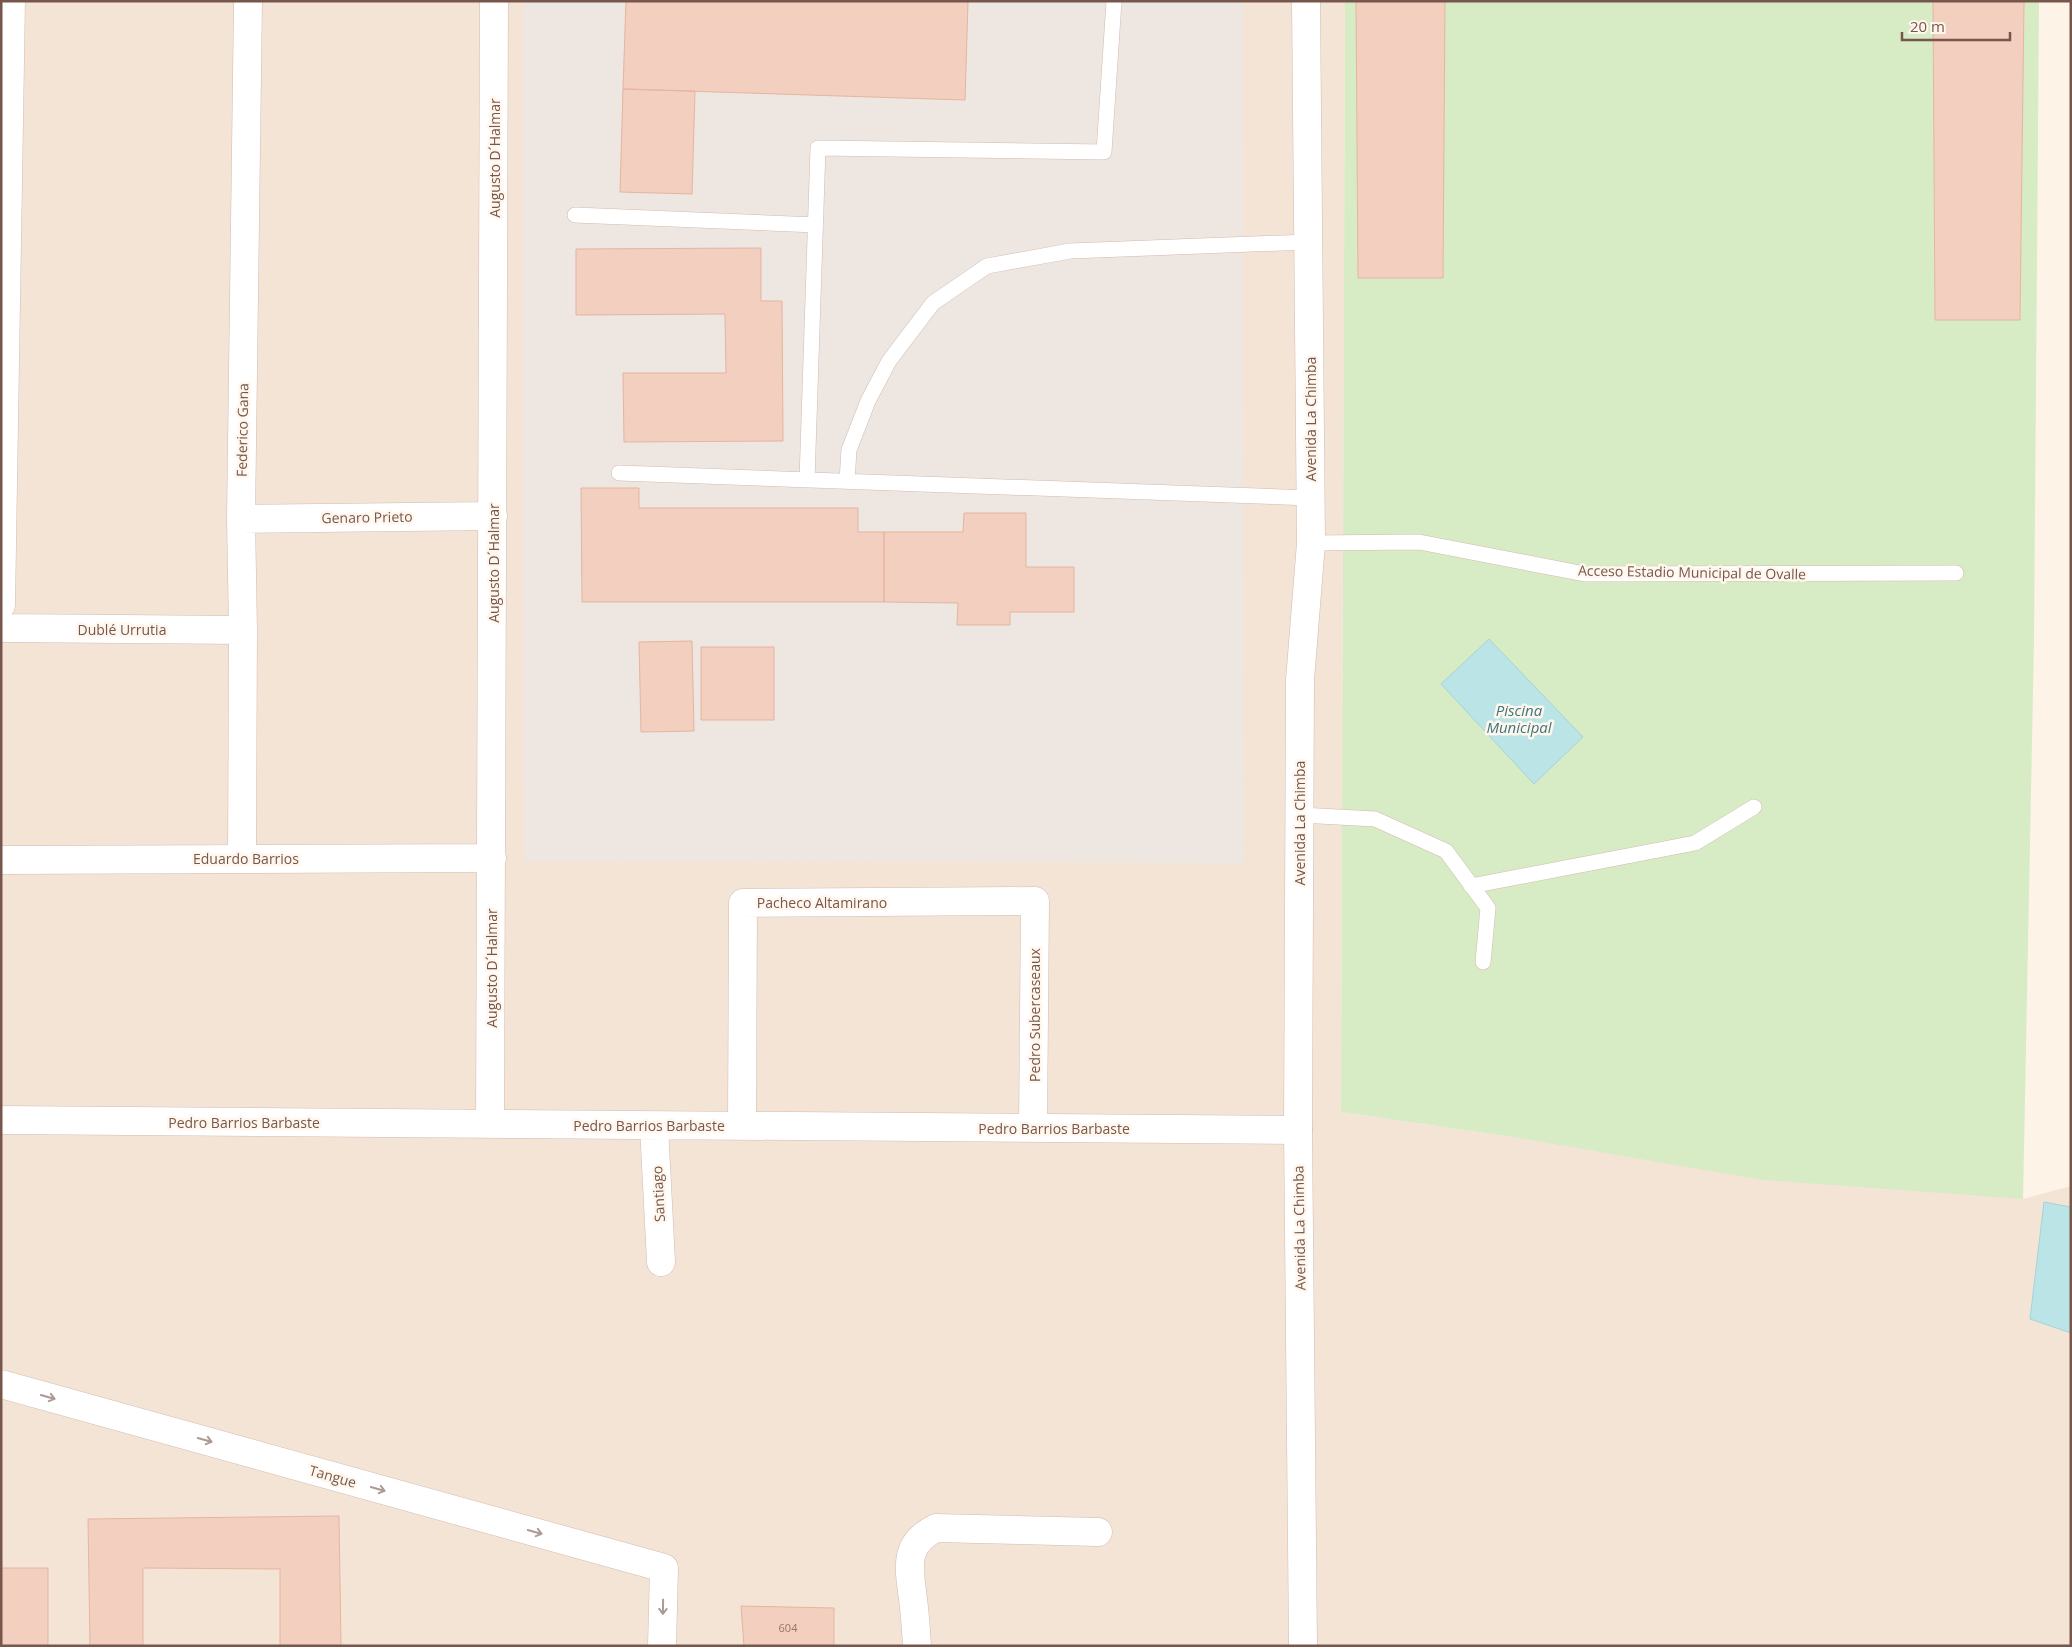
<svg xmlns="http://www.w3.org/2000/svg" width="2072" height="1647" font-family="'Open Sans',sans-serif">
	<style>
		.residential { fill: #f4e4d6 }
		.industrial { fill: #ede6e1 }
		.green { fill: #d7ebc5 }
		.water { fill: #bbe4e7; stroke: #a1d4d9 }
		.building { fill: #f2cfbf; stroke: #e5b59f }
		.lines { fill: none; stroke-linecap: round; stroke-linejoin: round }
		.service-casing { stroke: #d1bcaf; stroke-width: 16 }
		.minor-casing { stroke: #d1bcaf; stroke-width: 29 }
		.tertiary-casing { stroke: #d1bcaf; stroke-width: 29 }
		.secondary-casing { stroke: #d4bbad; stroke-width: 29 }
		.service { stroke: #fff; stroke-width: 15 }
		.minor { stroke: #fff; stroke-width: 28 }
		.tertiary { stroke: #fff; stroke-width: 28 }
		.secondary { stroke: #fff; stroke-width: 28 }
		.oneway { stroke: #ad9a93 }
		.labels { text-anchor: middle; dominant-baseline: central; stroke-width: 5; stroke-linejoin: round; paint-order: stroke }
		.number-label { font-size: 11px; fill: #967568 }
		.street-label { font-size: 14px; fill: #77574b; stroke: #fff7ee }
		.water-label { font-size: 15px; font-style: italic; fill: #3e767c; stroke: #fff7ee }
	</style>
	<rect width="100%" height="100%" fill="#fdf3e7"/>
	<path class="residential" d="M1 1H1345L1341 1112 1506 1136 2023 1199 2071 1186V1646H1Z"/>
	<path class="industrial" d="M523 1H1243L1244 863 524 861Z"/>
	<path class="green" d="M1345 1H2039L2034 639 2023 1199 1764 1180 1506 1136 1341 1112Z"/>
	<path class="water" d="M1489 639 1583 737 1534 784 1441 684Z
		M2044 1202 2071 1207V1333L2030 1319Z"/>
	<path class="building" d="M626 1H968L965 100 623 89Z
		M1356 1H1445L1443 278H1358Z
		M1933 1H2024L2020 320H1935Z
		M623 89 695 91 692 194 620 192Z
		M761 248V301H782L783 441 624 442 623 373H726L725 314 576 315V249Z
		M581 488H639V508H858V532H884V602H582Z
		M964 513H1026V567H1074V612H1010V625H957L958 603 884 602V532H963Z
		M692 641 694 731 641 732 639 642Z
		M701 647H774V720H701Z
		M339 1516 341 1646H280V1569L143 1568V1646H90L88 1519Z
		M1 1568H48V1646H1Z
		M741 1606 834 1608V1646H744Z"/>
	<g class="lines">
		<defs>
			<path id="service" d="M575 215 816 225
				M619 473 1311 498
				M807 480 818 148 1104 152 1114 1
				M847 481 849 450 868 401 889 361 933 303 987 266 1070 251 1308 242
				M1311 543 1419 542 1585 574 1956 573
				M1300 815 1375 819 1446 851 1488 908 1483 962
				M1471 886 1695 843 1754 807"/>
			<path id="minor" d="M241 519 493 516
				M1 605 11 1
				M1 628 243 630
				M242 858 243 630 241 519 248 1
				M1 860 492 858
				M1 1120 1298 1130
				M490 1124 494 1
				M654 1126 661 1262
				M742 1126 743 903 1035 901 1033 1128
				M917 1646C916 1630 915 1614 913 1599 909 1567 903 1544 936 1528L1098 1532"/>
			<path id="tertiary" d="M1303 1646 1298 1130 1300 680 1311 543 1306 1"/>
			<path id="secondary" d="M1 1384 664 1568 662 1646"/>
		</defs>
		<use href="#service" class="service-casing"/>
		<use href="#minor" class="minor-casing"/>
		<use href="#tertiary" class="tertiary-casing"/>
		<use href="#secondary" class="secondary-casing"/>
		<use href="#service" class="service"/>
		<use href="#minor" class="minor"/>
		<use href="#tertiary" class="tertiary"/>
		<use href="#secondary" class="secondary"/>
	</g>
	<defs><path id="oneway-shaft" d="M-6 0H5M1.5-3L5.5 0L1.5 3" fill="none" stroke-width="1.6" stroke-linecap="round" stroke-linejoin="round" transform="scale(1.25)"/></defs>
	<g class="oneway">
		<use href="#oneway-shaft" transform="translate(48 1397) rotate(16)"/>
		<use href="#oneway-shaft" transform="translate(205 1440) rotate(16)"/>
		<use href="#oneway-shaft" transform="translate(378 1489) rotate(16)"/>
		<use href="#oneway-shaft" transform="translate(535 1532) rotate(16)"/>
		<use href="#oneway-shaft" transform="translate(663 1607) rotate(91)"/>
	</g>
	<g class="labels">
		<g class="number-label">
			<text x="788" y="1627">604</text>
		</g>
		<g class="street-label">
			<text transform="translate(494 158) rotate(-90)">Augusto D´Halmar</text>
			<text transform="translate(1310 419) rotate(-90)">Avenida La Chimba</text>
			<text transform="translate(242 430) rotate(-89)">Federico Gana</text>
			<text transform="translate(367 517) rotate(-1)">Genaro Prieto</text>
			<text transform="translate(493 563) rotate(-90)">Augusto D´Halmar</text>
			<text transform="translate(1692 572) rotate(1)">Acceso Estadio Municipal de Ovalle</text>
			<text x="122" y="629">Dublé Urrutia</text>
			<text transform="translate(1299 823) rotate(-90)">Avenida La Chimba</text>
			<text x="246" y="858">Eduardo Barrios</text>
			<text x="822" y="902">Pacheco Altamirano</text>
			<text transform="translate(491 968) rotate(-90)">Augusto D´Halmar</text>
			<text transform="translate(1034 1015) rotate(-90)">Pedro Subercaseaux</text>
			<text x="244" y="1122">Pedro Barrios Barbaste</text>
			<text x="649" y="1125">Pedro Barrios Barbaste</text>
			<text x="1054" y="1128">Pedro Barrios Barbaste</text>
			<text transform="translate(658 1194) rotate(-93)">Santiago</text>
			<text transform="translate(1299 1228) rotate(-91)">Avenida La Chimba</text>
			<text transform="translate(333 1476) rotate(16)">Tangue</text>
		</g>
		<g class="water-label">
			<text x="1519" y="710">Piscina<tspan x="1519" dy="17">Municipal</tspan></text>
		</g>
	</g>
	<rect width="2072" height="1647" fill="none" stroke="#77574b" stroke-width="5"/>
	<path d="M1902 32v8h108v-8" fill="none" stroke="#77574b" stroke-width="2.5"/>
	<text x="1910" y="32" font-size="15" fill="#77574b" stroke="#fff7ee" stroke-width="4" paint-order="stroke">20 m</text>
</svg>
